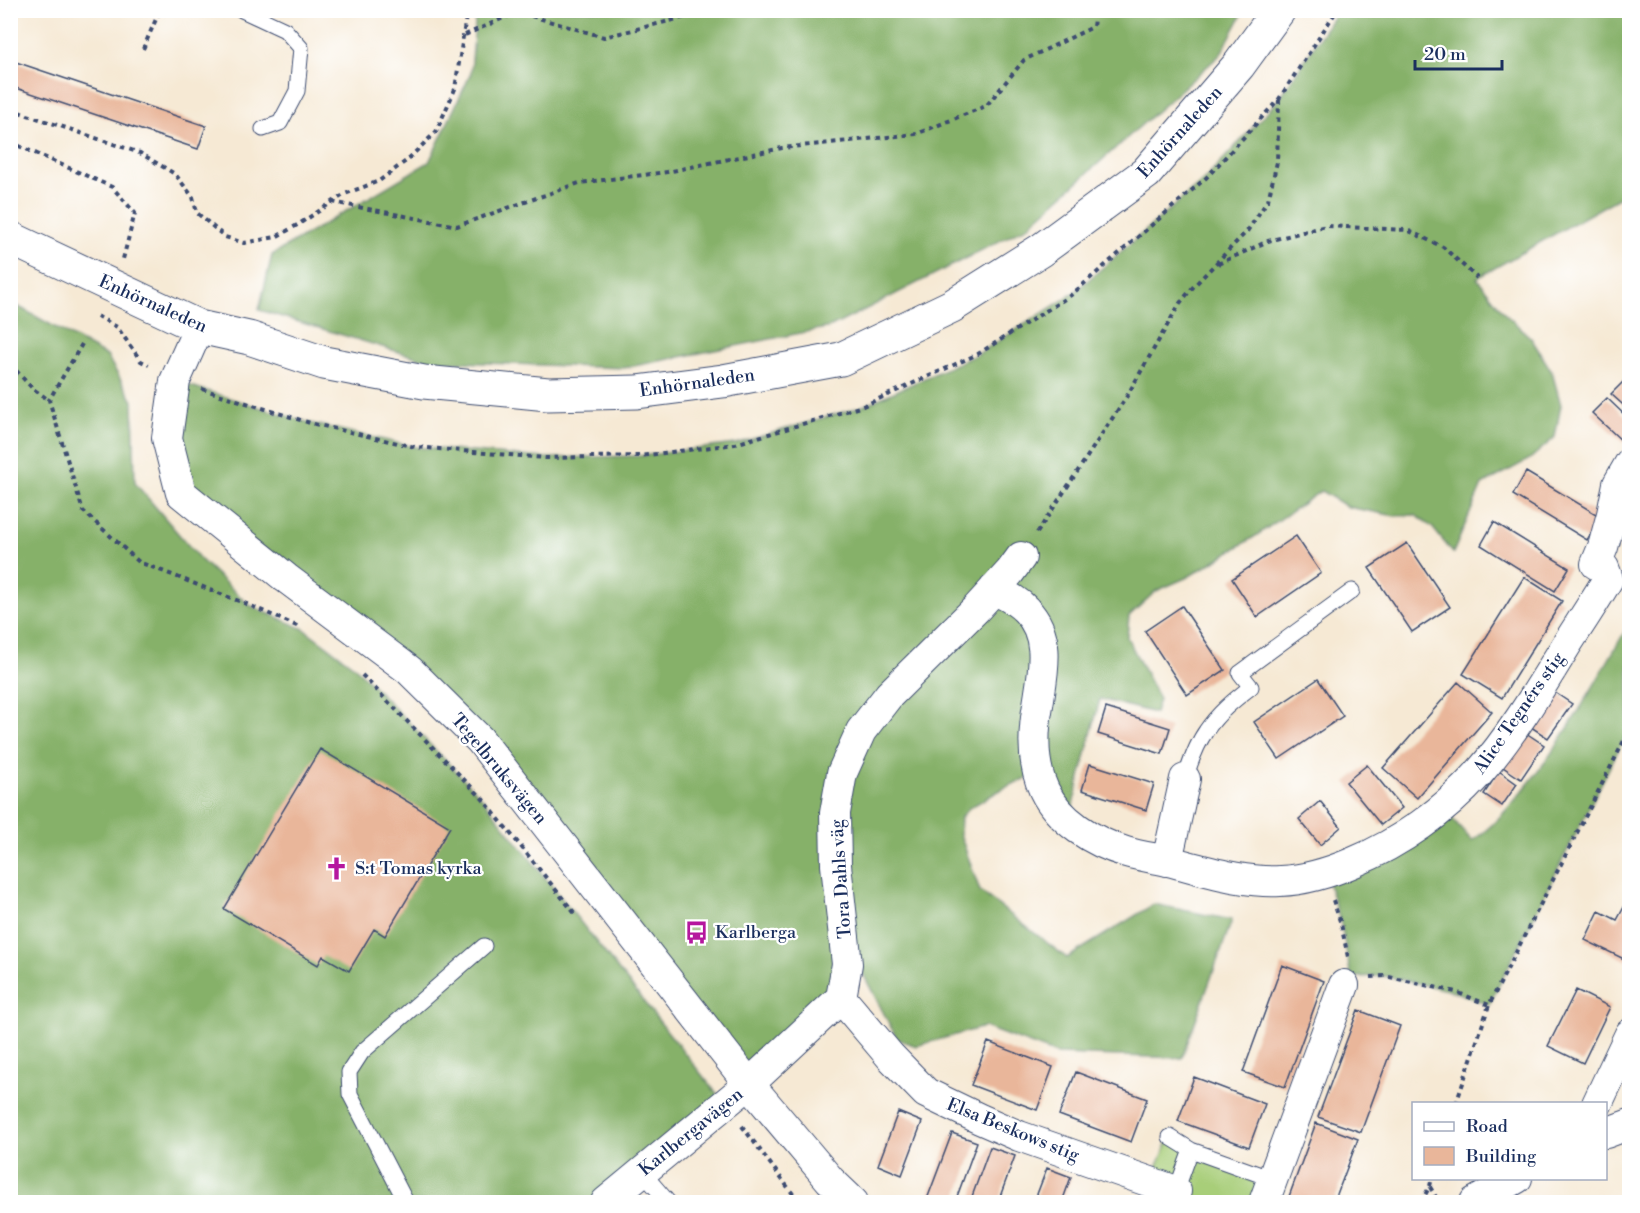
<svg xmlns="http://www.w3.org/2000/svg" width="1640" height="1213" font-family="'Libre Bodoni',serif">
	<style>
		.green { fill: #a8ce79; stroke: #627e6c; stroke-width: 1.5 }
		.forest { fill: #86b169; stroke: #507064; stroke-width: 1.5 }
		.building { fill: #e9b69a }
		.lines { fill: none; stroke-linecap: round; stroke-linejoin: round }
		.service-casing { stroke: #3c4b70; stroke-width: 17 }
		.minor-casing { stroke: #3c4b70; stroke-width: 32 }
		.tertiary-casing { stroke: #3c4b70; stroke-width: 35 }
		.path { stroke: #3c4b70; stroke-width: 4; stroke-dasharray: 4.5 4.5; stroke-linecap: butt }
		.service { stroke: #fff; stroke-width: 15 }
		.minor { stroke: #fff; stroke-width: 30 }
		.tertiary { stroke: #fff; stroke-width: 33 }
		.labels { text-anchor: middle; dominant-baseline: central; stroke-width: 4.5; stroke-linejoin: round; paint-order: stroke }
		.street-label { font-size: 18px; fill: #1b2f5e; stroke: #fff }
		.poi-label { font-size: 18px; fill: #1b2f5e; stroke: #fff; text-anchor: start }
	</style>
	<rect width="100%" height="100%" fill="#fff"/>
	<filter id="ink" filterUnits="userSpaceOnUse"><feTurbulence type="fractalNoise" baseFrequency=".0167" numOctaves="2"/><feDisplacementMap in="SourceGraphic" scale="12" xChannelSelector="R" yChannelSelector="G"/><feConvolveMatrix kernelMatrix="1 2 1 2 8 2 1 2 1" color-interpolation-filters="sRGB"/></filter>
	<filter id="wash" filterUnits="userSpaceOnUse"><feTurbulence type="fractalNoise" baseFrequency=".008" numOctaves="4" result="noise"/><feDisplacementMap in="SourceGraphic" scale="24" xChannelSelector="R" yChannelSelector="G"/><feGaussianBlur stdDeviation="1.35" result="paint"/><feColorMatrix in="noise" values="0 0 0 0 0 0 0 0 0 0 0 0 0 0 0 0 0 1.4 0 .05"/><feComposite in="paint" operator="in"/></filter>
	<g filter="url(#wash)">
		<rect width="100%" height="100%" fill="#f6e9d4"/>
		<path class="green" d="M1170 1137 1191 1150 1176 1191 1151 1182Z
			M1196 1157 1265 1183 1258 1202H1180Z"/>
		<path class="forest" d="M476 11V10L1244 11 1220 55 1027 227 831 327 624 368 429 361 259 310 272 255 429 162 471 73Z
			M1337 11H1629V192L1477 278 1505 314 1531 338 1552 372 1561 405 1555 437 1530 459 1482 485 1453 553 1432 527 1415 515 1395 516 1348 507 1321 491 1254 537 1188 577 1156 591 1129 616 1127 637 1159 699 1155 713 1100 699 1069 821 1038 773 1004 788 969 808 961 817 960 834 980 891 1067 958 1154 904 1232 920 1182 1058 1057 1054 984 1027 916 1046 897 1039 860 968 841 998 749 1084 480 740 181 493 175 381 310 423 415 447 545 458 640 456 735 444 863 406 978 354 1071 295 1206 178 1279 99Z
			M10 302 107 356 133 401 135 483 200 559 249 605 304 629 354 666 482 798 725 1104 606 1202H11Z
			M1629 624V729L1489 1005 1456 992 1385 976 1351 977 1341 924 1325 873 1442 807 1472 841C1491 828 1500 817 1515 800 1561 747 1594 685 1629 624Z"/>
		<g id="blocks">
			<path class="building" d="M10 60 206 126 198 149 10 86Z
				M1630 375V411L1611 394Z
				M1607 398 1630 420V437L1624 443 1592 413Z
				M1526 472 1601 517 1587 540 1513 495Z
				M1494 522 1569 568 1555 591 1481 545Z
				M1296 536 1321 573 1257 617 1232 579Z
				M1407 543 1450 607 1412 632 1369 568Z
				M1524 577 1562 601 1502 698 1463 674Z
				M1182 606 1225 670 1187 695 1145 631Z
				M1318 679 1343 716 1279 759 1254 722Z
				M1458 682 1492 712 1417 798 1383 768Z
				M1554 692 1572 704 1548 738 1531 727Z
				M1106 708 1170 728 1162 754 1098 734Z
				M1526 733 1544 745 1521 779 1503 767Z
				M320 749 450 827 385 936 374 929 349 971 323 956 318 965 224 909Z
				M1090 764 1154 784 1146 810 1082 790Z
				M1367 765 1402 808 1381 825 1346 782Z
				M1499 771 1517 784 1502 806 1484 794Z
				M1320 801 1341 827 1320 845 1299 819Z
				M1630 896V962L1585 940 1599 911 1617 920Z
				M1282 965 1324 981 1285 1087 1243 1072Z
				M1576 990 1610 1007 1583 1063 1548 1046Z
				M1358 1010 1400 1026 1361 1132 1318 1117Z
				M988 1042 1053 1067 1037 1110 971 1085Z
				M1076 1072 1147 1099 1131 1142 1059 1115Z
				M1194 1077 1265 1104 1249 1147 1178 1121Z
				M898 1112 922 1122 902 1175 878 1165Z
				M1316 1123 1358 1139 1334 1202H1287Z
				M952 1133 977 1142 955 1202H926Z
				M990 1147 1015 1156 998 1202H970Z
				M1047 1168 1071 1177 1062 1202H1034Z"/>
		</g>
	</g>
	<g filter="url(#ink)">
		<use href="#blocks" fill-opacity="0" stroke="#3c4b70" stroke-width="1.5"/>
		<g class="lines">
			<defs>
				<path id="service" d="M242 10 285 30 301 48 297 91 280 123 263 129
					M1185 779C1190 763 1196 745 1206 731 1218 713 1234 700 1251 687L1240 673 1352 591
					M1170 1137 1191 1150 1272 1179
					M642 1172 668 1202
					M1176 1191 1191 1150
					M406 1202 350 1094 349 1072 362 1052 484 946"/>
				<path id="minor" d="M199 327 175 381 167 438 181 493 286 578 409 670 480 740 749 1084 830 1180 853 1202
					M994 589C1005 595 1017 600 1026 610 1052 636 1043 672 1038 705 1033 732 1032 764 1044 790 1059 821 1093 842 1126 852 1139 856 1154 858 1168 861 1205 870 1242 883 1280 881 1306 880 1331 872 1354 862 1400 843 1445 811 1478 774 1513 734 1540 688 1567 644 1581 622 1595 601 1608 579L1604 568 1596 564 1603 547 1612 514 1618 484 1630 463
					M1167 861 1185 779
					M841 998 890 1056 926 1093 980 1119 1019 1136 1176 1191 1172 1202
					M1597 1104 1630 1034
					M1606 1133 1630 1124
					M606 1202 749 1084 841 998 847 964 836 865 835 813 842 773 861 731 889 695 976 609 1010 572 1021 557
					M1264 1202 1344 985
					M1475 1202 1517 1178"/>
				<path id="tertiary" d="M10 238 199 327 249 338 324 363 424 382 548 394 637 392 723 381 841 359 952 306 1041 250 1146 173 1239 65 1279 10"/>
			</defs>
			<use href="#service" class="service-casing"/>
			<use href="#minor" class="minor-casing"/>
			<use href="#tertiary" class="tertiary-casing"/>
			<path class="path" d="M465 35 517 12 604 37 690 16 705 10
				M143 49 160 10
				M10 109 140 153 175 174 193 197 197 213 225 237 244 243 276 237 299 224 345 194 379 181 406 161 436 132 455 89 467 10
				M10 142 112 187 135 213 123 259
				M332 202 457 226 579 183 667 172 782 148 916 134 986 106 1024 60 1093 27 1095 10
				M1218 264 1268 241 1326 226 1407 230 1443 247 1477 278
				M97 316 117 327 141 361 149 365
				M82 344 49 400 83 511 139 562 249 605 299 627
				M10 364 33 389 49 400
				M202 389 310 423 415 447 545 458 640 456 735 444 863 406 978 354 1071 295 1206 178 1279 99 1337 10
				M1037 533 1127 396 1180 303 1194 286 1248 230 1268 200 1277 162 1279 100
				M362 675 482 798 576 915
				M1333 900 1341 924 1348 957
				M1371 977 1385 976 1456 992 1489 1005
				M1456 1104 1489 1005 1630 729
				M742 1126 799 1202
				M1430 1187 1439 1202
				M1421 1202 1430 1186 1432 1178"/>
			<use href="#service" class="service"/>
			<use href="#minor" class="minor"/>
			<use href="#tertiary" class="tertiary"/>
		</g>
	</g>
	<defs>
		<symbol id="church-bare" viewBox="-9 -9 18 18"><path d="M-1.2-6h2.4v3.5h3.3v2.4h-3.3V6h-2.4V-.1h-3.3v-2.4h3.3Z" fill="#b5179e" stroke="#fff" stroke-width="2.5" paint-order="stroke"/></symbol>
		<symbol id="bus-bare" viewBox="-9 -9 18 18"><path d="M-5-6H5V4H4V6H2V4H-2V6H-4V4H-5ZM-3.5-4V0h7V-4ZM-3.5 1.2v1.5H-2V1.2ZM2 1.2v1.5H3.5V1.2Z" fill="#b5179e" stroke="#fff" stroke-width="2.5" paint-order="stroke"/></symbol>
	</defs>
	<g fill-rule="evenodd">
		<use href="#church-bare" x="320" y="852" width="33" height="33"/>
		<use href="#bus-bare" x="680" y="916" width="33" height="33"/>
	</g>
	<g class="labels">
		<g class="street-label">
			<text transform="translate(1180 132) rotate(-48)">Enhörnaleden</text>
			<text transform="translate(153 304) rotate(24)">Enhörnaleden</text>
			<text transform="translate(697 383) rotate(-8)">Enhörnaleden</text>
			<text transform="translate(1519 713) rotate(-55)">Alice Tegnérs stig</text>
			<text transform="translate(499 769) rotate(50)">Tegelbruksvägen</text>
			<text transform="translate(841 879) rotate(-94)">Tora Dahls väg</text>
			<text transform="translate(1013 1130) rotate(22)">Elsa Beskows stig</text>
			<text transform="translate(691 1132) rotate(-39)">Karlbergavägen</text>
		</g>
		<g class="poi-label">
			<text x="355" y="868">S:t Tomas kyrka</text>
			<text x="715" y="932">Karlberga</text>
		</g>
	</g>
	<rect width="1640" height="1213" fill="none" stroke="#fff" stroke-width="36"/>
	<rect x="1412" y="1102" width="195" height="78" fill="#ffffff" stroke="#a4acbf" stroke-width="1.5"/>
	<rect x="1424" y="1122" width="30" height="9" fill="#ffffff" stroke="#a4acbf" stroke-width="1.5"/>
	<text x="1466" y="1132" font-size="18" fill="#1b2f5e">Road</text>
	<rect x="1424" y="1147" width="30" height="18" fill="#e9b69a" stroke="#a4acbf" stroke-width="1.5"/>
	<text x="1466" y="1162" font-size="18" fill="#1b2f5e">Building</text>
	<path d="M1415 60v9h87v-9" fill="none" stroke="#1b2f5e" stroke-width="3"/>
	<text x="1424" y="60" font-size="18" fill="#1b2f5e" stroke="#ffffff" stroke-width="4.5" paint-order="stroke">20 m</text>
</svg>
